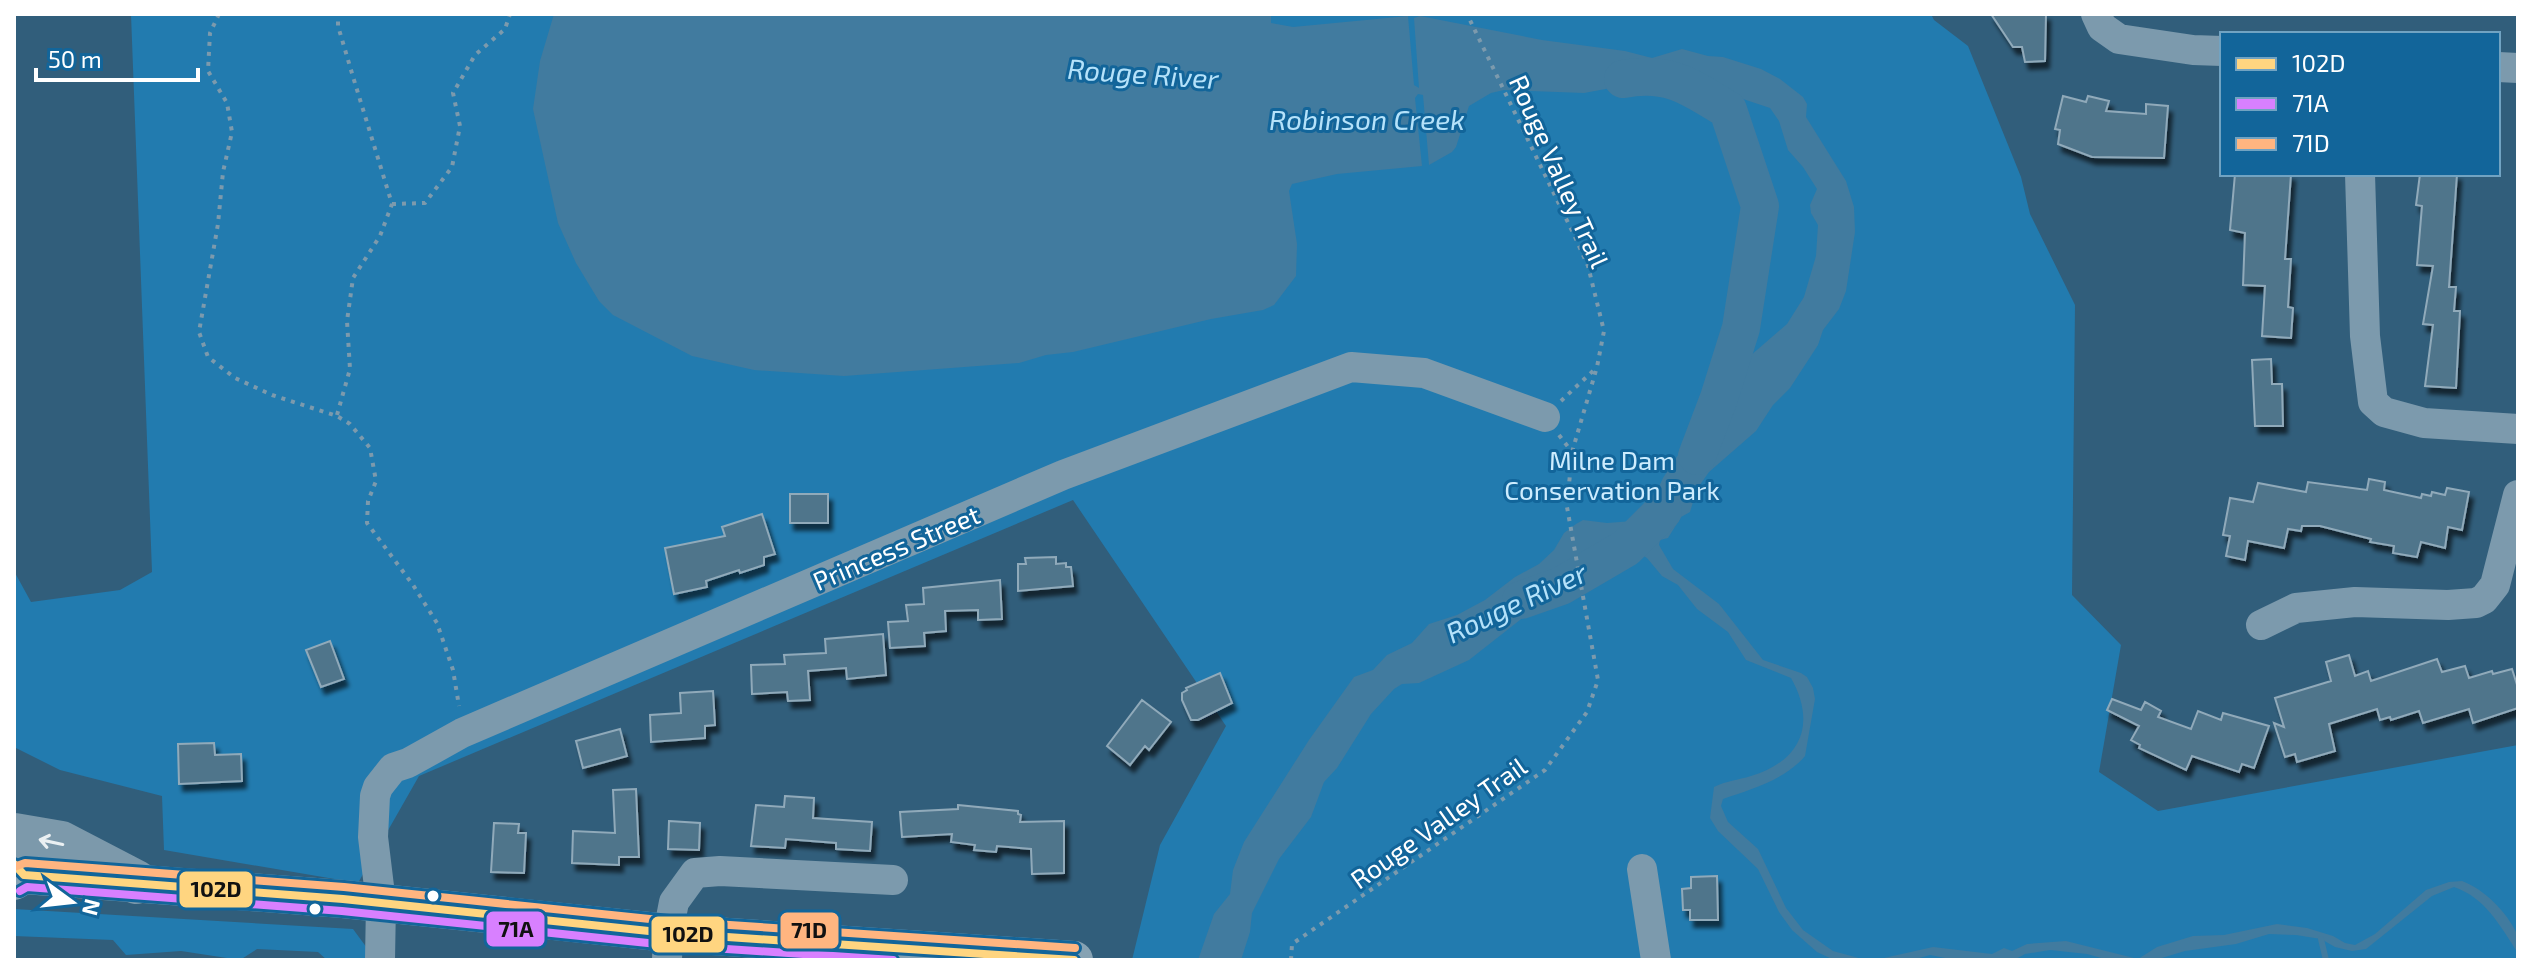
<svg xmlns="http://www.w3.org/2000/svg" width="2532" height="974" font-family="'Exo 2',sans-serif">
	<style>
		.green { fill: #227baf }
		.water { fill: #417b9f }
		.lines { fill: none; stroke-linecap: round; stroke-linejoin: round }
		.stream { stroke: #417b9f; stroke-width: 6 }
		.river { stroke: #417b9f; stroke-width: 38 }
		.building { fill: #50748b; stroke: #90aaba; stroke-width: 2; filter: url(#shadow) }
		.path { stroke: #7c9aad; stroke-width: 4; stroke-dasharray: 4 6; stroke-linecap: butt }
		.minor { stroke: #7c9aad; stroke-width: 30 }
		.major { stroke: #86a2b3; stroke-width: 38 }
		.highway { stroke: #7c99ab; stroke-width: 44 }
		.bus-1-casing { stroke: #12659a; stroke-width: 14 }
		.bus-2-casing { stroke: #12659a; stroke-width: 14 }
		.bus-3-casing { stroke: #12659a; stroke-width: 14 }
		.bus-1 { stroke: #ffd580; stroke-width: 8 }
		.bus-2 { stroke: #d880ff; stroke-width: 8 }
		.bus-3 { stroke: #ffb580; stroke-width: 8 }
		.oneway { stroke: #ebf0f2 }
		.bus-dot { fill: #fff; stroke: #12659a; stroke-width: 3 }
		.labels { text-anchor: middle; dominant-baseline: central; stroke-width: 6; stroke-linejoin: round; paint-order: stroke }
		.street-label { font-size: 26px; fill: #fff; stroke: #12659a }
		.park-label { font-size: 26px; fill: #cdecfe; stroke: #12659a }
		.water-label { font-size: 28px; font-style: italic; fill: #b5e2fa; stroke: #12659a }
		.line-badge { stroke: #12659a; stroke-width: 3 }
		.pale-badge-label { font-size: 22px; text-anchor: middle; font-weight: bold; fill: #111 }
	</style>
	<defs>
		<filter id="shadow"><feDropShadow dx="4" dy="7" stdDeviation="2" flood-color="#0009"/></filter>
	</defs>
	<rect width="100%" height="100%" fill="#315e7b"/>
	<path class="green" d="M131 14H1931L1934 20 1968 46 2021 177 2030 214 2075 305 2072 595 2121 645 2099 772 2158 811 2518 745V960H1132L1160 845 1226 726 1073 500 419 776 358 883 164 850 162 796 60 770 14 747V571L31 602 120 590 152 572Z
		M14 909 353 929 367 948 368 960H327L318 952 257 949 240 960 181 951 126 955 113 940 14 936Z"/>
	<path class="water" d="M554 14H1271V23L1293 27 1408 16 1414 85 1419 88 1414 18 1420 16 1542 40 1625 51 1652 58 1682 49 1708 56 1723 57 1761 69 1780 79 1803 97 1807 104 1806 117 1846 181 1854 207 1855 232 1846 291 1839 309 1823 330 1818 345 1790 388 1773 405 1756 431 1709 472 1697 489 1690 512 1681 517 1668 538 1660 540 1659 545 1673 569 1719 604 1763 660 1801 673 1807 677 1813 688 1815 699 1805 756C1785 780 1751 789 1723 799L1721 806 1728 822 1758 849 1786 908 1803 930 1833 951 1866 960H1834L1817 952 1792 930 1779 912 1758 869 1718 831 1710 818 1714 787C1726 781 1738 780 1751 776 1801 761 1817 724 1791 678L1746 660 1728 632 1697 609 1678 585 1662 576 1647 558 1626 546 1606 551 1587 559 1572 574 1556 601 1525 616 1469 660 1419 683 1402 684 1394 689 1371 714 1337 768 1324 782 1311 817 1279 859 1252 913 1250 932 1241 960H1198L1214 914 1230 894 1233 870 1244 842 1309 740 1354 677 1373 670 1387 655 1412 643 1429 624 1457 615 1485 600 1515 577 1539 564 1554 550 1564 533 1576 524 1583 520 1607 523 1633 521 1649 508 1663 478 1680 452 1730 390 1750 356 1787 324 1804 297 1816 256 1818 225 1811 213 1810 205 1817 189 1803 167 1788 150 1779 121 1770 108 1689 81 1670 79 1638 83 1584 93 1504 90 1491 93 1469 106 1456 147 1452 152 1429 165 1423 95 1418 94 1415 98 1422 166 1337 174 1292 184 1289 191 1297 244 1296 276 1274 305 1263 310 1211 319 1073 352 1046 355 1019 363 844 376 754 370 692 356 613 315 599 301 576 263 558 223 533 109 540 61Z
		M2462 881C2484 889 2507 912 2517 934 2519 939 2518 947 2518 953 2500 926 2486 898 2454 887L2432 896 2366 949 2352 951 2335 947 2321 939 2296 935 2269 934 2236 944 2185 951 2155 960H2108L2087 954 2050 950 2025 954 2014 960H1955L1930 955 1912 960H1875L1933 947 1992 954 2004 948 2012 951 2027 944 2066 941 2138 959 2157 947 2193 936 2224 935 2277 924 2307 928 2333 936 2345 943 2355 945 2375 934 2426 890 2449 882Z"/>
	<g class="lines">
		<path class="stream" d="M2321 939 2326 960"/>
		<path class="river" d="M1623 79C1668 70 1691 87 1728 110L1760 206 1741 328 1719 398 1697 456
			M1521 600 1561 586 1626 548 1663 511"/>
	</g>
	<path class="building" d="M1991 14H2046L2045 61 2025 62 2022 47H2013Z
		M2063 96 2086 102 2088 96 2109 101 2106 111 2146 114V104L2168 106 2164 158 2092 157 2058 144 2060 130 2055 129Z
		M2235 174H2291L2285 259H2291L2288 307 2293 308 2291 338 2262 336 2265 286 2243 285 2245 233 2230 230Z
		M2420 174H2457L2449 287H2456L2454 311H2460L2456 388 2425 386 2433 325 2423 324 2433 266 2417 265 2422 206 2416 205Z
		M2271 359 2272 384H2282L2283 426H2255L2252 360Z
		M2369 479 2385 482 2384 490 2421 498 2422 494 2431 496 2432 492 2445 495 2447 488 2469 492 2462 530 2448 527 2445 548 2421 542 2417 557 2393 553 2394 546 2370 542 2371 539 2320 526H2302L2301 531 2288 529 2284 548 2248 541 2245 560 2226 556 2230 536 2223 535 2230 498 2253 502 2258 483 2306 492 2308 482 2367 490Z
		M790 494H828V523H790Z
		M762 514 775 554 764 557V565L740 573 739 570 706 581 707 587 674 594 665 548 725 536 722 527Z
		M1056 557V564L1066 563V567H1071L1073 586 1018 591V564H1026L1025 558Z
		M1000 580 1002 619 978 620V610L945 611 946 631 924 633 925 646 890 648 888 622 908 621 906 605 924 604 923 588Z
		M883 634 886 675 847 679 846 668 808 671 810 700 788 701 787 692 752 694 751 665 785 664 784 655 826 653 825 639Z
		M330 641 344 679 321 687 306 650Z
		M2349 655 2355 676 2368 671 2371 681 2437 659 2442 672 2465 666 2469 678 2492 671 2493 674 2512 669 2518 688V708L2473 723 2469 709 2423 723 2419 711 2391 720 2390 717 2380 720 2377 709 2329 724 2335 751 2297 762 2295 754 2285 757 2274 723 2284 727 2275 698 2331 681 2326 662Z
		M1220 673 1232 703 1198 720H1191L1182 700V693L1187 690 1186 688Z
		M713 691 715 725 705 726V738L651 742 650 715 681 713 680 693Z
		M2112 699 2141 710 2145 702 2161 711 2158 717 2191 729 2198 711 2221 720 2223 713 2269 726 2254 768 2242 764 2239 772 2192 756 2186 770 2139 748 2140 745 2131 740 2139 726 2107 710Z
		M1142 700 1171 722 1149 750 1145 746 1130 765 1107 746Z
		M620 729 627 756 583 768 576 741Z
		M214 743 215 755 241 754 242 781 179 784 178 744Z
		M636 789 639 857H619V865L572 863 573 831 615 833 613 790Z
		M785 796 814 798 813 818 872 822 870 851 836 849V843L786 839 785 848 751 846 756 805 784 807Z
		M958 805 1018 811V814L1021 815 1020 822 1064 821V873L1032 874 1031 849 997 846 996 852 974 850 975 845 951 842 952 834 902 837 900 812 958 809Z
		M669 821 700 823 699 850 668 849Z
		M494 823 519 824 518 833H526L524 873 491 872Z
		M1717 876 1718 920H1690V910H1683L1682 889 1691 888V877Z"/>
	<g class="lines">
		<path class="path" d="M219 14 210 33 208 71 227 103 232 132 223 172 218 224 199 332 208 357 235 378 272 395 337 416 350 424 370 448 376 481 368 501 367 523 413 585 437 623 453 670 459 706
			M392 204 425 203 452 167 460 126 453 93 475 55 505 29 510 14
			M1561 401 1595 369
			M337 415 350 369 347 321 353 278 380 236 392 204 354 80 338 26V14
			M1559 435 1572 452
			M1291 960 1292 944 1545 770 1587 712 1598 680 1567 507 1572 452 1597 367 1604 331 1588 266 1575 237 1467 14"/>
		<path class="minor" d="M2096 14 2102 27 2119 39 2193 50 2222 51
			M2498 67 2518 68
			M2360 174 2365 336 2373 402 2384 412 2424 423 2518 429
			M2261 625 2296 608 2355 602 2448 605 2476 603 2484 599 2495 585 2518 495
			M1642 869 1656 960
			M380 960 381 903 373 837 375 796 378 787 393 768 408 763 462 733 1063 475 1351 367 1424 373 1545 417
			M667 960 668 933 674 902 695 873 720 871 893 880"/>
		<path class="major" d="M14 881 24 875 343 899 668 933 1074 960"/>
		<path class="highway" d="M14 835 61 843 136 882"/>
		<defs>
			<path id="bus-1" d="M14 864 24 875 343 899 668 933 1074 960"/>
			<path id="bus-2" d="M20 891 27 887 342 911 667 945 893 960"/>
			<path id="bus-3" d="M14 867 25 863 344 887 669 921 1075 948"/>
		</defs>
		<use href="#bus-1" class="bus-1-casing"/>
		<use href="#bus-2" class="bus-2-casing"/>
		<use href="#bus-3" class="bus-3-casing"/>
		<use href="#bus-1" class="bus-1"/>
		<use href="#bus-2" class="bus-2"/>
		<use href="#bus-3" class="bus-3"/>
	</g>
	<defs><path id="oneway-shaft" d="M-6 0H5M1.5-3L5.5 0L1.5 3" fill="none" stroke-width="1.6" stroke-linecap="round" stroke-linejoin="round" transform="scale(2)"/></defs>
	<use class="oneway" href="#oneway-shaft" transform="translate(51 842) rotate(-168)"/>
	<g class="bus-dot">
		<circle cx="433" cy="896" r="7"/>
		<circle cx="315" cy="909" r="7"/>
	</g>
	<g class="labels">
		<g class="street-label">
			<text transform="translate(1560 171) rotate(66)">Rouge Valley Trail</text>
			<text transform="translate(896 547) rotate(-23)">Princess Street</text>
			<text transform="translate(1438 822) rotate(-35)">Rouge Valley Trail</text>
		</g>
		<g class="park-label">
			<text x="1612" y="459">Milne Dam<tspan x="1612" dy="30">Conservation Park</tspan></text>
		</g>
		<g class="water-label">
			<text transform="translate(1143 73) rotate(4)">Rouge River</text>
			<text x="1367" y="119">Robinson Creek</text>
			<text transform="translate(1516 602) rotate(-25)">Rouge River</text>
		</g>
	</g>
	<g class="line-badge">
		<rect x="178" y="870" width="76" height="39" rx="8" fill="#ffd580"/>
		<rect x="485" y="910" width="61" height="38" rx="8" fill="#d880ff"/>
		<rect x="779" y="911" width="61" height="39" rx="8" fill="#ffb580"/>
		<rect x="650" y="915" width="76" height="39" rx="8" fill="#ffd580"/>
	</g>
	<g class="pale-badge-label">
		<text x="216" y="897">102D</text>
		<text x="516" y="937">71A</text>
		<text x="809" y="938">71D</text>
		<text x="688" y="942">102D</text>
	</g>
	<rect width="2532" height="974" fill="none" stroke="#ffffff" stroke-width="32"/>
	<rect x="2220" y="32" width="280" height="144" fill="#12659a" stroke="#71a3c2" stroke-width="2"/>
	<rect x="2236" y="58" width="40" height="12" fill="#ffd580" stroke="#71a3c2" stroke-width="2"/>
	<text x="2292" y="72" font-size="24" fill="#ffffff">102D</text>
	<rect x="2236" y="98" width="40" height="12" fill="#d880ff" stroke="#71a3c2" stroke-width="2"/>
	<text x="2292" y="112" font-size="24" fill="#ffffff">71A</text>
	<rect x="2236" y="138" width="40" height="12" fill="#ffb580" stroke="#71a3c2" stroke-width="2"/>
	<text x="2292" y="152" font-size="24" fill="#ffffff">71D</text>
	<g transform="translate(72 902) rotate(105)" stroke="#12659a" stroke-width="6" paint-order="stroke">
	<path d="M0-6L14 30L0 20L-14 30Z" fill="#ffffff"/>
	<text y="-12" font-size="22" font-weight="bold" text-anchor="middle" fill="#ffffff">N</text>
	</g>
	<path d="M36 68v12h162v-12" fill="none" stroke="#ffffff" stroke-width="4"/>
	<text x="48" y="68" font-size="24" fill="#ffffff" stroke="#12659a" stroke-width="6" paint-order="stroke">50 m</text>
</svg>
